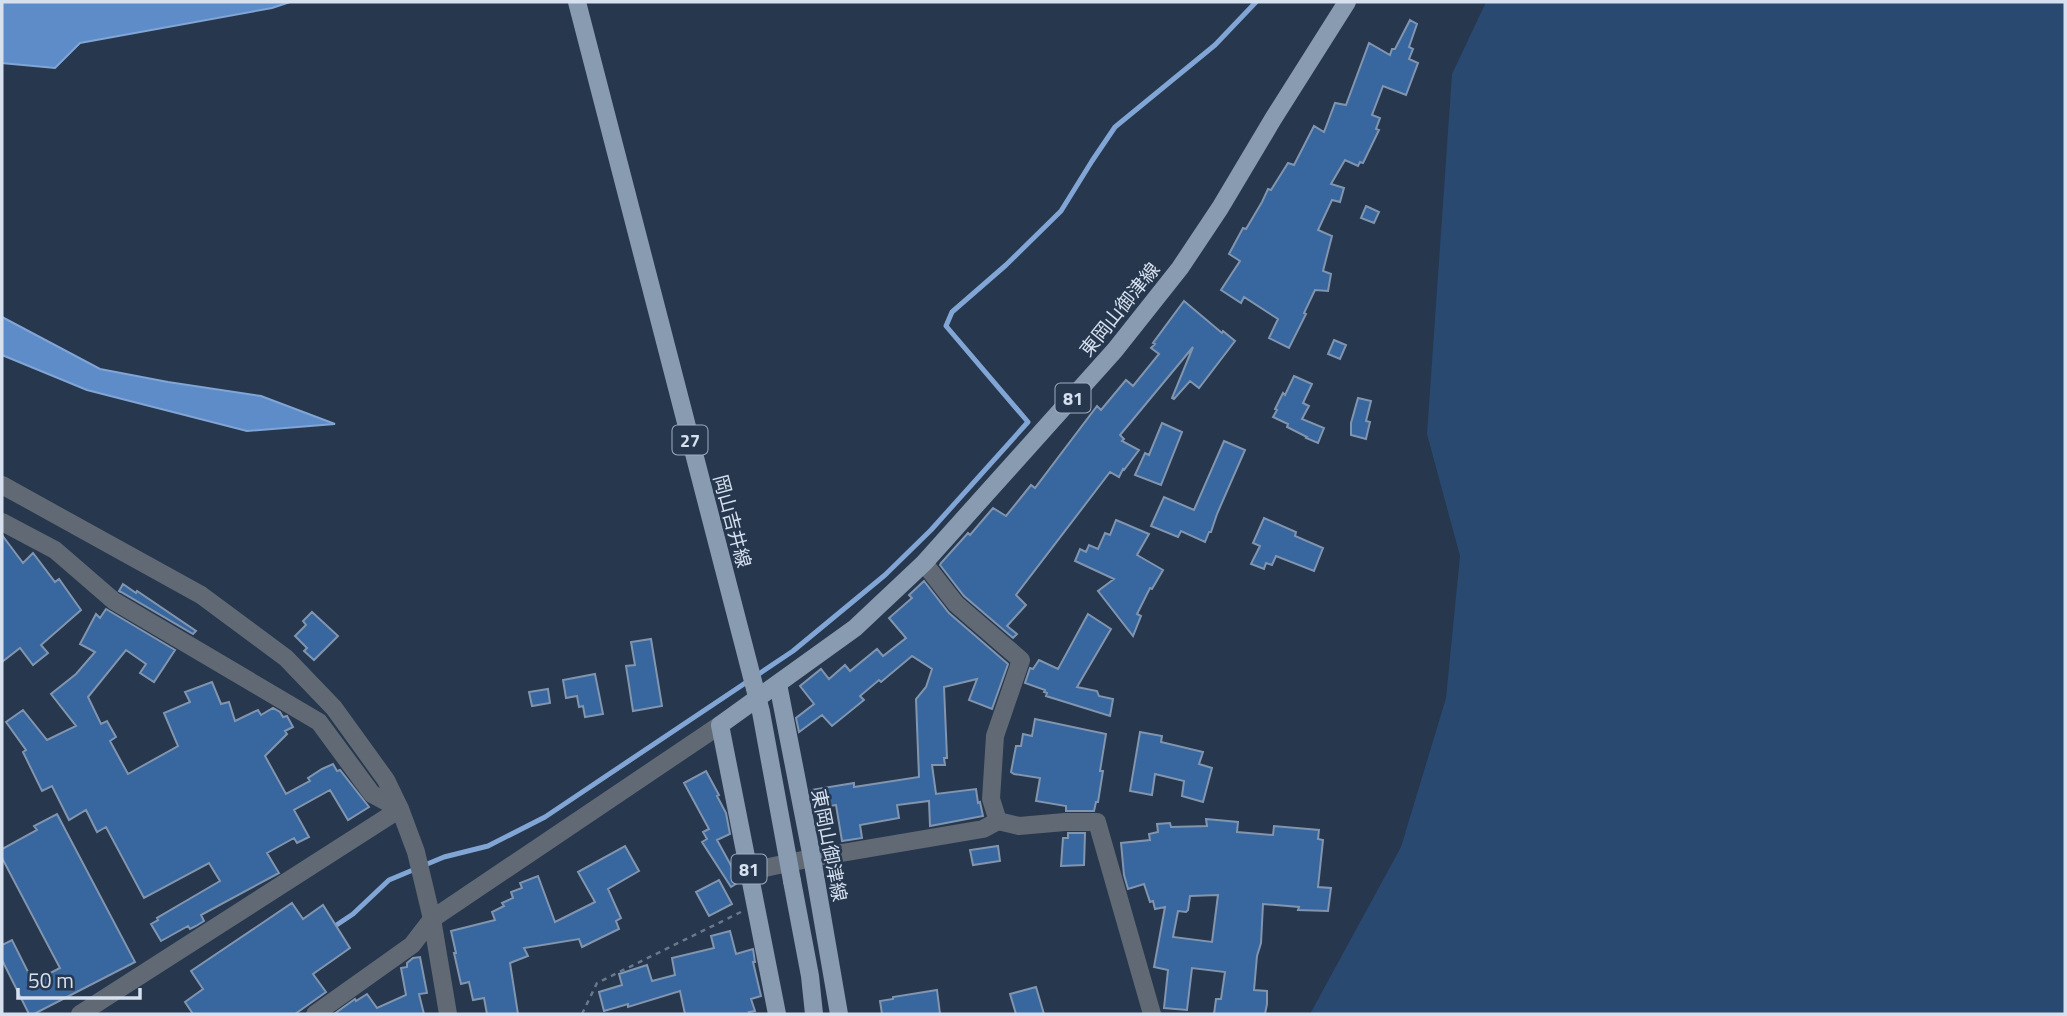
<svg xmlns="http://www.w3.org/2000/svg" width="2067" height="1016" font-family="'Titillium Web','Noto Sans JP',sans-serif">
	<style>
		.green { fill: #294971 }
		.water { fill: #5d8cc8; stroke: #81a5d4; stroke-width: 2 }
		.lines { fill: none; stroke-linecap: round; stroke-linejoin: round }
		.stream { stroke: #81a5d4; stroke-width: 5 }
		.building { fill: #38669e; stroke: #8195af; stroke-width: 2; fill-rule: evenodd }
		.path { stroke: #6a788c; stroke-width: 2.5; stroke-dasharray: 5 5; stroke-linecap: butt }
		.minor { stroke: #616974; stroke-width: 18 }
		.tertiary { stroke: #616974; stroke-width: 18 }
		.primary { stroke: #899bb1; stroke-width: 18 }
		.primary-bridge { stroke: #899bb1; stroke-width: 18 }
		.labels { text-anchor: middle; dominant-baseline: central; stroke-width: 5; stroke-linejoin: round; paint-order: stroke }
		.shield { fill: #26374e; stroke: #a1adbf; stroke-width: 2 }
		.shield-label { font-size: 18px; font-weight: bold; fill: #d6e0ef }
		.street-label { font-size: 19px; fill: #d6e0ef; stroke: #26374e }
	</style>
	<rect width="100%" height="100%" fill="#26374e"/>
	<path class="green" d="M1486 2H2065V1014H1310L1401 847 1446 698 1460 556 1427 434 1452 74Z"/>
	<path class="water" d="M2 2H290L272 8 80 43 55 68 2 63Z
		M2 317 100 369 168 382 261 396 335 424 247 431 87 390 2 355Z"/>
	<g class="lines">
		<path class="stream" d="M332 928 353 914 389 880 444 857 488 846 545 817 793 651 885 575 931 530 1028 422 946 326 952 312 1006 265 1061 211 1092 161 1115 127 1215 45 1256 2"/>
	</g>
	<path class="building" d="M1410 20 1417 24 1409 47 1413 49 1409 59 1418 63 1406 95 1383 86 1372 115 1380 118 1376 129 1379 130 1363 163 1360 162 1358 166 1345 160 1331 184 1344 188 1340 202 1332 200 1318 230 1332 236 1323 271 1331 274 1328 291 1315 290 1304 313 1306 314 1289 348 1269 338 1278 319 1244 297 1241 303 1221 290 1240 261 1229 254 1243 228 1246 229 1262 202 1268 189 1271 190 1288 163 1294 165 1314 126 1324 132 1335 103 1346 105 1369 43 1390 55 1392 49H1395Z
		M1366 206 1379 212 1374 223 1361 218Z
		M1184 301 1222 333 1223 331 1235 341 1199 388 1190 381 1174 399 1172 398 1193 347 1120 435 1124 439 1122 441 1139 450 1124 470 1123 469 1119 477 1110 472 1016 595 1026 605 1007 626 1017 634 1013 638 964 596 940 565 941 563 968 533 970 535 993 508 1006 516 1031 485 1035 488 1097 406 1101 410 1126 380 1133 386 1159 354 1151 348 1155 344 1153 343Z
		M1334 340 1346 345 1340 359 1328 354Z
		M1294 376 1312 384 1303 403 1309 406 1302 419 1324 428 1318 443 1306 438 1307 437 1287 427 1288 424 1273 417 1277 410 1275 409 1283 393 1285 395Z
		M1358 398 1371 401 1366 421 1370 422 1366 439 1351 435V423Z
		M1162 423 1182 432 1161 485 1135 475 1145 453 1149 455Z
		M1224 441 1245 450 1217 514 1211 532H1209L1205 542 1181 531 1178 537 1151 526 1164 497 1194 510Z
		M1264 518 1296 532 1295 536 1323 548 1314 571 1276 556 1272 565 1266 563 1264 569 1251 564 1260 546 1253 543Z
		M1116 520 1149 534 1137 555 1163 570 1152 589 1150 588 1137 614 1141 616 1133 636 1098 591 1114 579 1075 561 1080 549 1086 552 1089 545 1098 549 1105 533 1110 535Z
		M2 535 23 563 33 553 55 582 59 579 81 610 41 645 48 653 33 665 20 648 2 662Z
		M924 581 949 613 1008 664 992 709 969 700 977 679 944 687 947 758H944L945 765H932L936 794 976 789 978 803 980 802 983 816 930 826 929 801 897 805 899 818 860 825 862 838 842 841 836 805 814 809 811 790 854 783V787L919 777 916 699 926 687 932 669 912 656 881 682 879 680 860 696 864 700 832 726 822 715 799 732 796 718 814 704 800 686 821 669 829 679 845 665 850 671 877 649 883 656 906 638 889 618 912 598 909 595Z
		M123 584 136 593 137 591 196 631 193 634 121 592 119 591Z
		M106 609 175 650 154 682 140 673 146 664 126 650 88 697 101 724 107 721 116 737 110 741 128 774 178 746 164 713 190 702 185 692 212 682 221 704 229 702 235 721 258 710 261 715 273 708 280 712 283 717 287 716 293 727 285 731 287 734 265 756 286 794 310 781 308 778 322 769 333 764 337 771 340 770 369 807 348 820 330 790 294 810 309 837 297 843 294 838 267 853 279 873 201 915 204 921 196 926 190 929 188 926 161 941 151 924 158 920 157 918 220 881 209 863 144 898 106 827 97 832 86 810 69 820 52 786 42 791 23 752 26 750 6 722 23 710 47 740 76 726 51 694 76 674 95 652 80 644 96 614 100 618Z
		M312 612 338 636 314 660 304 651 307 648 295 636 306 625 303 621Z
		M1088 614 1111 629 1077 687 1097 691 1099 696 1113 699 1110 716 1046 696 1047 693 1044 692 1045 690 1025 683 1030 668 1033 669 1039 660 1058 669Z
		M651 639 662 706 633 711 626 666 635 665 631 642Z
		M595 674 603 714 585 717 583 706 579 707 577 696 566 698 563 680Z
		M548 689 550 703 532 706 529 692Z
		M1035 719 1106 734 1100 771H1103L1098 802H1096L1094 811H1066V806L1036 801 1040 778 1014 774 1011 772 1016 746H1021L1023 734 1032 736Z
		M1140 732 1162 736 1161 742 1203 752 1199 764 1212 768 1203 802 1182 796 1184 781 1155 774 1152 795 1130 791Z
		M706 771 719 795 717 796 726 813 730 834 717 840 739 880V882L731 887 702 842 707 839 703 832 709 829 684 783Z
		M57 814 135 962 34 1014H29L2 960V945L12 940 33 982 60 968 2 858V849L37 830 34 826Z
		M1206 819 1238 822 1237 832 1273 835 1274 826 1319 830 1318 839 1323 840 1318 887 1331 888 1328 911 1298 910 1299 907 1263 904 1261 943 1257 956 1254 990 1267 991V1004L1265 1014H1214L1216 999H1221L1225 972 1192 968 1187 1010 1164 1008 1168 970 1154 967 1165 907 1155 909 1153 901 1150 902 1144 884 1128 889 1124 875 1121 843 1150 840 1149 834 1158 832 1157 824 1170 823 1171 827 1207 826ZM1218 895 1212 942 1173 937 1178 911 1186 912 1188 910 1190 896Z
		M1068 833H1085L1084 865 1061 866 1063 838H1068Z
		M625 846 639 871 608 889 621 918 616 921 619 929 582 947 579 939 524 948 528 956 510 963 518 1014H487L484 998 473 1000 469 982 461 984 454 953H456L451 931 495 920 492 912 504 906 502 903 513 898 511 892 522 888 520 883 538 876 555 922 595 902 578 872Z
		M998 846 1000 861 973 865 970 850Z
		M719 880 732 904 709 916 696 892Z
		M292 903 303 919 323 905 350 948 313 974 326 992 295 1014H193L185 1002 203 989 191 971Z
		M730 931 736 954 753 949 755 962H753L761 996 751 999 755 1011 749 1012 750 1014H685L680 991 628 1007V1004L604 1011 599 992 622 985 619 974 647 965 652 981 675 975 672 958 714 948 711 936Z
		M420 957 427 993 419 994 424 1014H334L355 999 356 1001 367 994 377 1008 406 995 401 968 407 967V963L413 958Z
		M1036 987 1044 1014H1016L1010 994Z
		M937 990 940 1014H882L880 1001 893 999V997Z"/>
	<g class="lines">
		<path class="path" d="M582 1014 597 983 741 912"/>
		<path class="minor" d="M2 522 55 550 114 601 319 722 372 794 400 809
			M924 563 956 604 1021 660 995 736 991 799 998 821
			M750 871 812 858 983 829 998 821 1019 826 1065 822H1097L1152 1014
			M315 1014 412 945 432 919"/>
		<path class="tertiary" d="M2 485 201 595 286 658 334 708 386 780 400 809 416 852 432 919 448 1014
			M432 919 720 725
			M80 1014 400 809"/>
		<path class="primary" d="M778 684 812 858 839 1014
			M792 881 810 976 814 1014
			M777 1014 720 725 855 628 924 563 1115 350 1180 268 1220 208 1273 119 1347 2"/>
		<path class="primary-bridge" d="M577 2 761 712 792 881"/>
	</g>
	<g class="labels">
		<g class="shield">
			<rect x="1055.5" y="383.5" width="35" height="29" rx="5"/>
			<rect x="672.5" y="425.5" width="35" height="29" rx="5"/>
			<rect x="731.5" y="854.5" width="35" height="29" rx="5"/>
		</g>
		<g class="shield-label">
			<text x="1073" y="398">81</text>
			<text x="690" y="440">27</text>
			<text x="749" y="869">81</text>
		</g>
		<g class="street-label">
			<text transform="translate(1119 309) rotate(-51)">東岡山御津線</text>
			<text transform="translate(733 521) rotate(75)">岡山吉井線</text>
			<text transform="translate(830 845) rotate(79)">東岡山御津線</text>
		</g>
	</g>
	<rect width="2067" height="1016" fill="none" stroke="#d6e0ef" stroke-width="7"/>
	<path d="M18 988v10h122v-10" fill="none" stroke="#d6e0ef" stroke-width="3.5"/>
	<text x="28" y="988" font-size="21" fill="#d6e0ef" stroke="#26374e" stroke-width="5" paint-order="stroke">50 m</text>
</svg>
